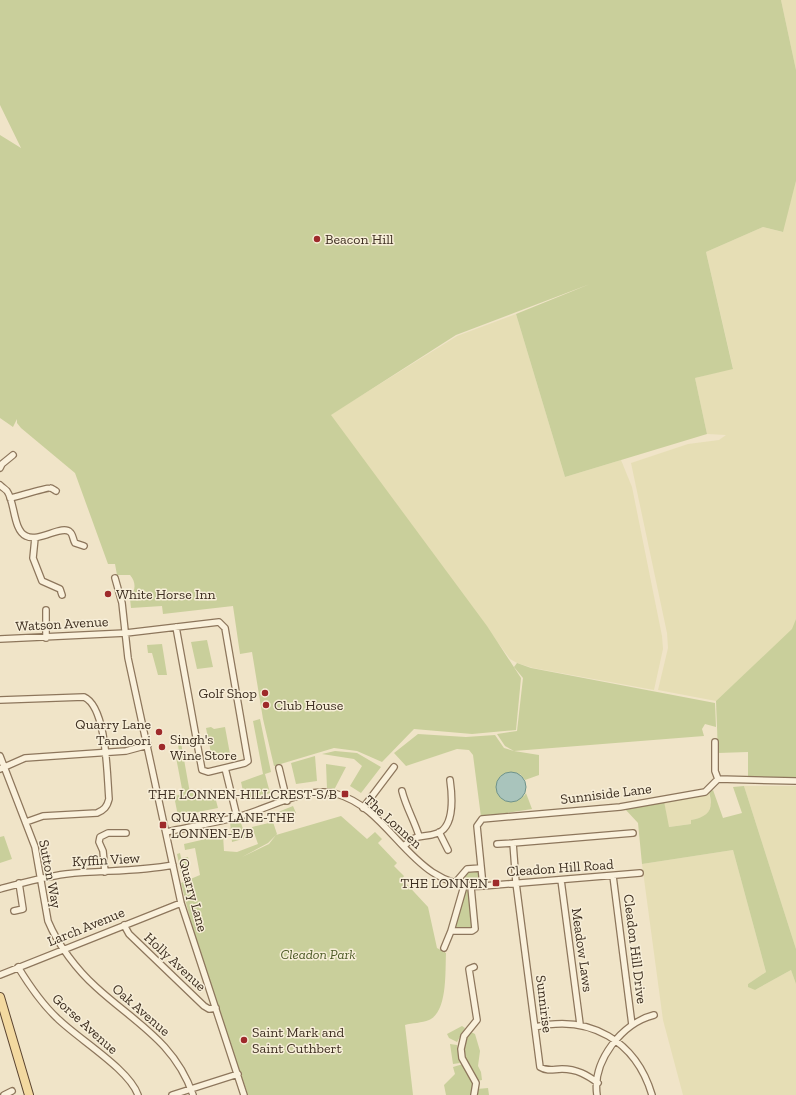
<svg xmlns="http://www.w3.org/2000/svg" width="796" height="1095" font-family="'Zilla Slab',serif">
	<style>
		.farmland { fill: #e6deb5 }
		.green { fill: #c9cf9b }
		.water { fill: #a9c4bc; stroke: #6f938a }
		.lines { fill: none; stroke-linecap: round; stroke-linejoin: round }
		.street-casing { stroke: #8d765c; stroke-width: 8 }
		.primary-casing { stroke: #5b4430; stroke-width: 10 }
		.street { stroke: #faf1dc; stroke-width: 5.5 }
		.primary { stroke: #f3d9a0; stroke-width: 8 }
		.poi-dot { fill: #9e2a2b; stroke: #f7eed8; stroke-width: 1.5 }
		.labels { text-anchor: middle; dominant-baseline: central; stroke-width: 3; stroke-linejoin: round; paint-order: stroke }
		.poi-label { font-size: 14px; fill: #3d2e20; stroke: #f7eed8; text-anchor: start }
		.street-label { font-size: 14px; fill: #3d2e20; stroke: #f7eed8 }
		.park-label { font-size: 14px; font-style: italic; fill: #4d5a26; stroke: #f7eed8 }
	</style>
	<rect width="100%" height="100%" fill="#f0e4c8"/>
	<path class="farmland" d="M781 0H796V70Z
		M796 181V619L793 629 716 701 658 690 668 648 667 633 631 463 688 444 719 440 726 435 707 434 695 378 733 368 706 252 763 227 782 232Z
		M516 314 565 477 621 460 632 487 662 636 663 649 654 690 533 668 517 663 510 659 330 415 457 336Z
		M744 786H796V949Z
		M709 792 711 805 708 813 704 817 691 820V824L668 827 664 801Z
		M733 850 766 972 748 984 755 990 791 970 796 984V1095H683L663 1020 642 864Z"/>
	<path class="green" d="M0 0H781L796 70V181L783 232 763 227 706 252 733 369 695 378 707 434 565 477 516 314 590 284 456 335 331 415 487 626 521 678 516 730 472 734 414 729 382 762 357 751 334 748 274 766 263 719 252 652 240 654 233 606 163 614 162 606 131 608 130 599C135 591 137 583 130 575H117L115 564H108L75 473 21 428 17 423V419L13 427 0 418V135L21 148 0 105Z
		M796 619V778L748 777V752L718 753 716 701 792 629Z
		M207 640 213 667 197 669 191 642Z
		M162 644 167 675H158L152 653H148L147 645Z
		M517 663 531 668 715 703 716 727 705 724 702 729 704 736 514 751 539 755V775L525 780 520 774 501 798 506 801 524 796 526 793 532 809 481 817 473 755 469 750 457 749 406 766 394 753 418 734 466 737 495 735 504 748 514 751 505 746 497 734 517 731 523 678 514 667Z
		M260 719 271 772 265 774 270 793 245 800 241 782 263 774 253 721Z
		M211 727 214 729 225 727 230 754 212 758 206 728Z
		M180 737 190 793 213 789 218 808 178 816 174 796 183 794 175 752 179 751 177 738Z
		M335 751 357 753 381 767 361 793 350 786 362 766 354 759 322 754Z
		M315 756 317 781 296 784 291 763Z
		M326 764 346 767 334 790 327 789Z
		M744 786 796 949V984L791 970 755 990 748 987V984L766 972 733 850 642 864 638 823 625 809 664 801 669 827 691 824V820C709 817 714 809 709 792L713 790 723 818 742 813 733 787Z
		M293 806 296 813 281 819 278 812Z
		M341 816 367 839 375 832 382 839 378 843 397 863 394 866 404 876 402 879 428 907 437 948 446 953C445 970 448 1012 429 1020 422 1023 412 1023 405 1025L413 1095H248L196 942 181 883 219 867 200 875 195 848 185 850 184 844 223 835 224 851 237 852 258 844 252 827 273 822 277 834 268 843 242 857 269 844 276 835Z
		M240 820 246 838 232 842 230 821Z
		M4 836 12 859 0 863V837Z
		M180 853 181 858 188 857 190 866 183 868 184 873H181L177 854Z
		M470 870 476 871 479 874 477 882 474 883H464L461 880Z
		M465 889 468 891 473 927 458 928 454 926Z
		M462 1026 465 1028 457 1042 449 1038 447 1034Z
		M471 1032 475 1034 480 1051 478 1066 481 1072 482 1080 477 1081C469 1064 455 1050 471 1032Z
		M450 1044 457 1045 460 1063 453 1064Z
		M463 1064 473 1084 471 1095H446L444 1085 455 1074 453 1067Z
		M488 1088 489 1095H477V1089Z"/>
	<path class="water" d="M496 787a15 15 0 1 1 30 0a15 15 0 1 1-30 0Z"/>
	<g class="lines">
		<defs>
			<path id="street" d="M0 468 2 464 13 455
				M0 485C2 487 5 489 7 491 15 502 13 530 26 536 39 543 62 524 70 532 73 534 73 540 75 543L84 546
				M10 498C16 497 48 487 50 488 52 488 54 490 56 491
				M35 538 33 558 42 581 60 589 62 595
				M115 578 122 603 128 658 181 903 244 1095
				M46 610V638
				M0 639 126 633 219 622 225 628 248 761 245 763 208 772 202 770 176 627
				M0 700 84 697C107 707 107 776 109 799 107 807 104 810 97 813L43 816 26 822
				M715 742V771L718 779
				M0 756 35 847 48 921C58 945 77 970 96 987 134 1022 175 1042 193 1095
				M225 768 237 817
				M279 768 287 801
				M0 769 25 758 126 751 148 745
				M402 791C406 807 414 820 419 836
				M363 808 394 767
				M166 832C190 827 214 823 237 817 266 810 308 785 337 794 394 810 411 890 483 886L640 873
				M439 832 448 850
				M497 844 513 843
				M404 846C418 832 422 839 438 833 455 826 452 794 450 780
				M105 872 103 851 99 842 100 837 108 833H126
				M613 876 632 1025
				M561 880 580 1024
				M455 883 467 869 481 868
				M464 886 451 931H472L475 929 471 887
				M483 886 477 826 482 819 620 807 705 792 718 779 796 781
				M0 889C22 883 43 877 66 874 102 870 137 872 173 865
				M14 911 23 909 19 883
				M124 925 129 934 204 1006 209 1009 216 1008
				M444 948 451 931
				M18 967C29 985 41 1003 57 1018 78 1039 129 1069 138 1095
				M474 967 469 969 477 1020 464 1036 461 1049 462 1058 476 1083 474 1095
				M0 975 181 903
				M535 1027C590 1014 636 1041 652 1095
				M598 1083C587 1075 577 1069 562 1069 554 1069 548 1072 540 1067L516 883 513 843 633 833
				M4 1095 12 1091
				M172 1095 238 1074
				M597 1095C592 1061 622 1023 654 1015"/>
			<path id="primary" d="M0 997 29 1095"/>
		</defs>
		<use href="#street" class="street-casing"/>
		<use href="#primary" class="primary-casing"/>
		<use href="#street" class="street"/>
		<use href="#primary" class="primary"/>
	</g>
	<g class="poi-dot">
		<circle cx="317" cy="239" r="4"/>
		<circle cx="108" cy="594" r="4"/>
		<circle cx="265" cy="693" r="4"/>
		<circle cx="266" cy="705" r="4"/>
		<circle cx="159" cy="732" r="4"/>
		<circle cx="162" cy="747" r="4"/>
		<rect x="341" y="790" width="8" height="8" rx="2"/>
		<rect x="159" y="821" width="8" height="8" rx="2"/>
		<rect x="492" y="879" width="8" height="8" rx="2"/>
		<circle cx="244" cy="1040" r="4"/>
	</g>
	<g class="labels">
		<g class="poi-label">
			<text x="325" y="239">Beacon Hill</text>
			<text x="116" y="594">White Horse Inn</text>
			<text x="257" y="693" text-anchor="end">Golf Shop</text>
			<text x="274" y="705">Club House</text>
			<text x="151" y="724" text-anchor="end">Quarry Lane<tspan x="151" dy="16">Tandoori</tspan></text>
			<text x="170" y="739">Singh's<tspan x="170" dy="16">Wine Store</tspan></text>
			<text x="337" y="794" text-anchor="end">THE LONNEN-HILLCREST-S/B</text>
			<text x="171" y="817">QUARRY LANE-THE<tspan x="171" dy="16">LONNEN-E/B</tspan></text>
			<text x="488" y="883" text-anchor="end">THE LONNEN</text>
			<text x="252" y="1032">Saint Mark and<tspan x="252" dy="16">Saint Cuthbert</tspan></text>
		</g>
		<g class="street-label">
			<text transform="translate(62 624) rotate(-3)">Watson Avenue</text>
			<text transform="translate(606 794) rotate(-7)">Sunniside Lane</text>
			<text transform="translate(393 822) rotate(42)">The Lonnen</text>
			<text transform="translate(106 860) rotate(-3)">Kyffin View</text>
			<text transform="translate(560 868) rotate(-4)">Cleadon Hill Road</text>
			<text transform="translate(50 874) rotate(79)">Sutton Way</text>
			<text transform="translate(193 895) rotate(75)">Quarry Lane</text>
			<text transform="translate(86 927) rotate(-22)">Larch Avenue</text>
			<text transform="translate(635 949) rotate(83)">Cleadon Hill Drive</text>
			<text transform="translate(582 950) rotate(82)">Meadow Laws</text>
			<text transform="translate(175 962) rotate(43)">Holly Avenue</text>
			<text transform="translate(544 1004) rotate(83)">Sunnirise</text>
			<text transform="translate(141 1010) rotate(41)">Oak Avenue</text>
			<text transform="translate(85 1024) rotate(42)">Gorse Avenue</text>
		</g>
		<g class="park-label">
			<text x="318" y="954">Cleadon Park</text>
		</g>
	</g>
</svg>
